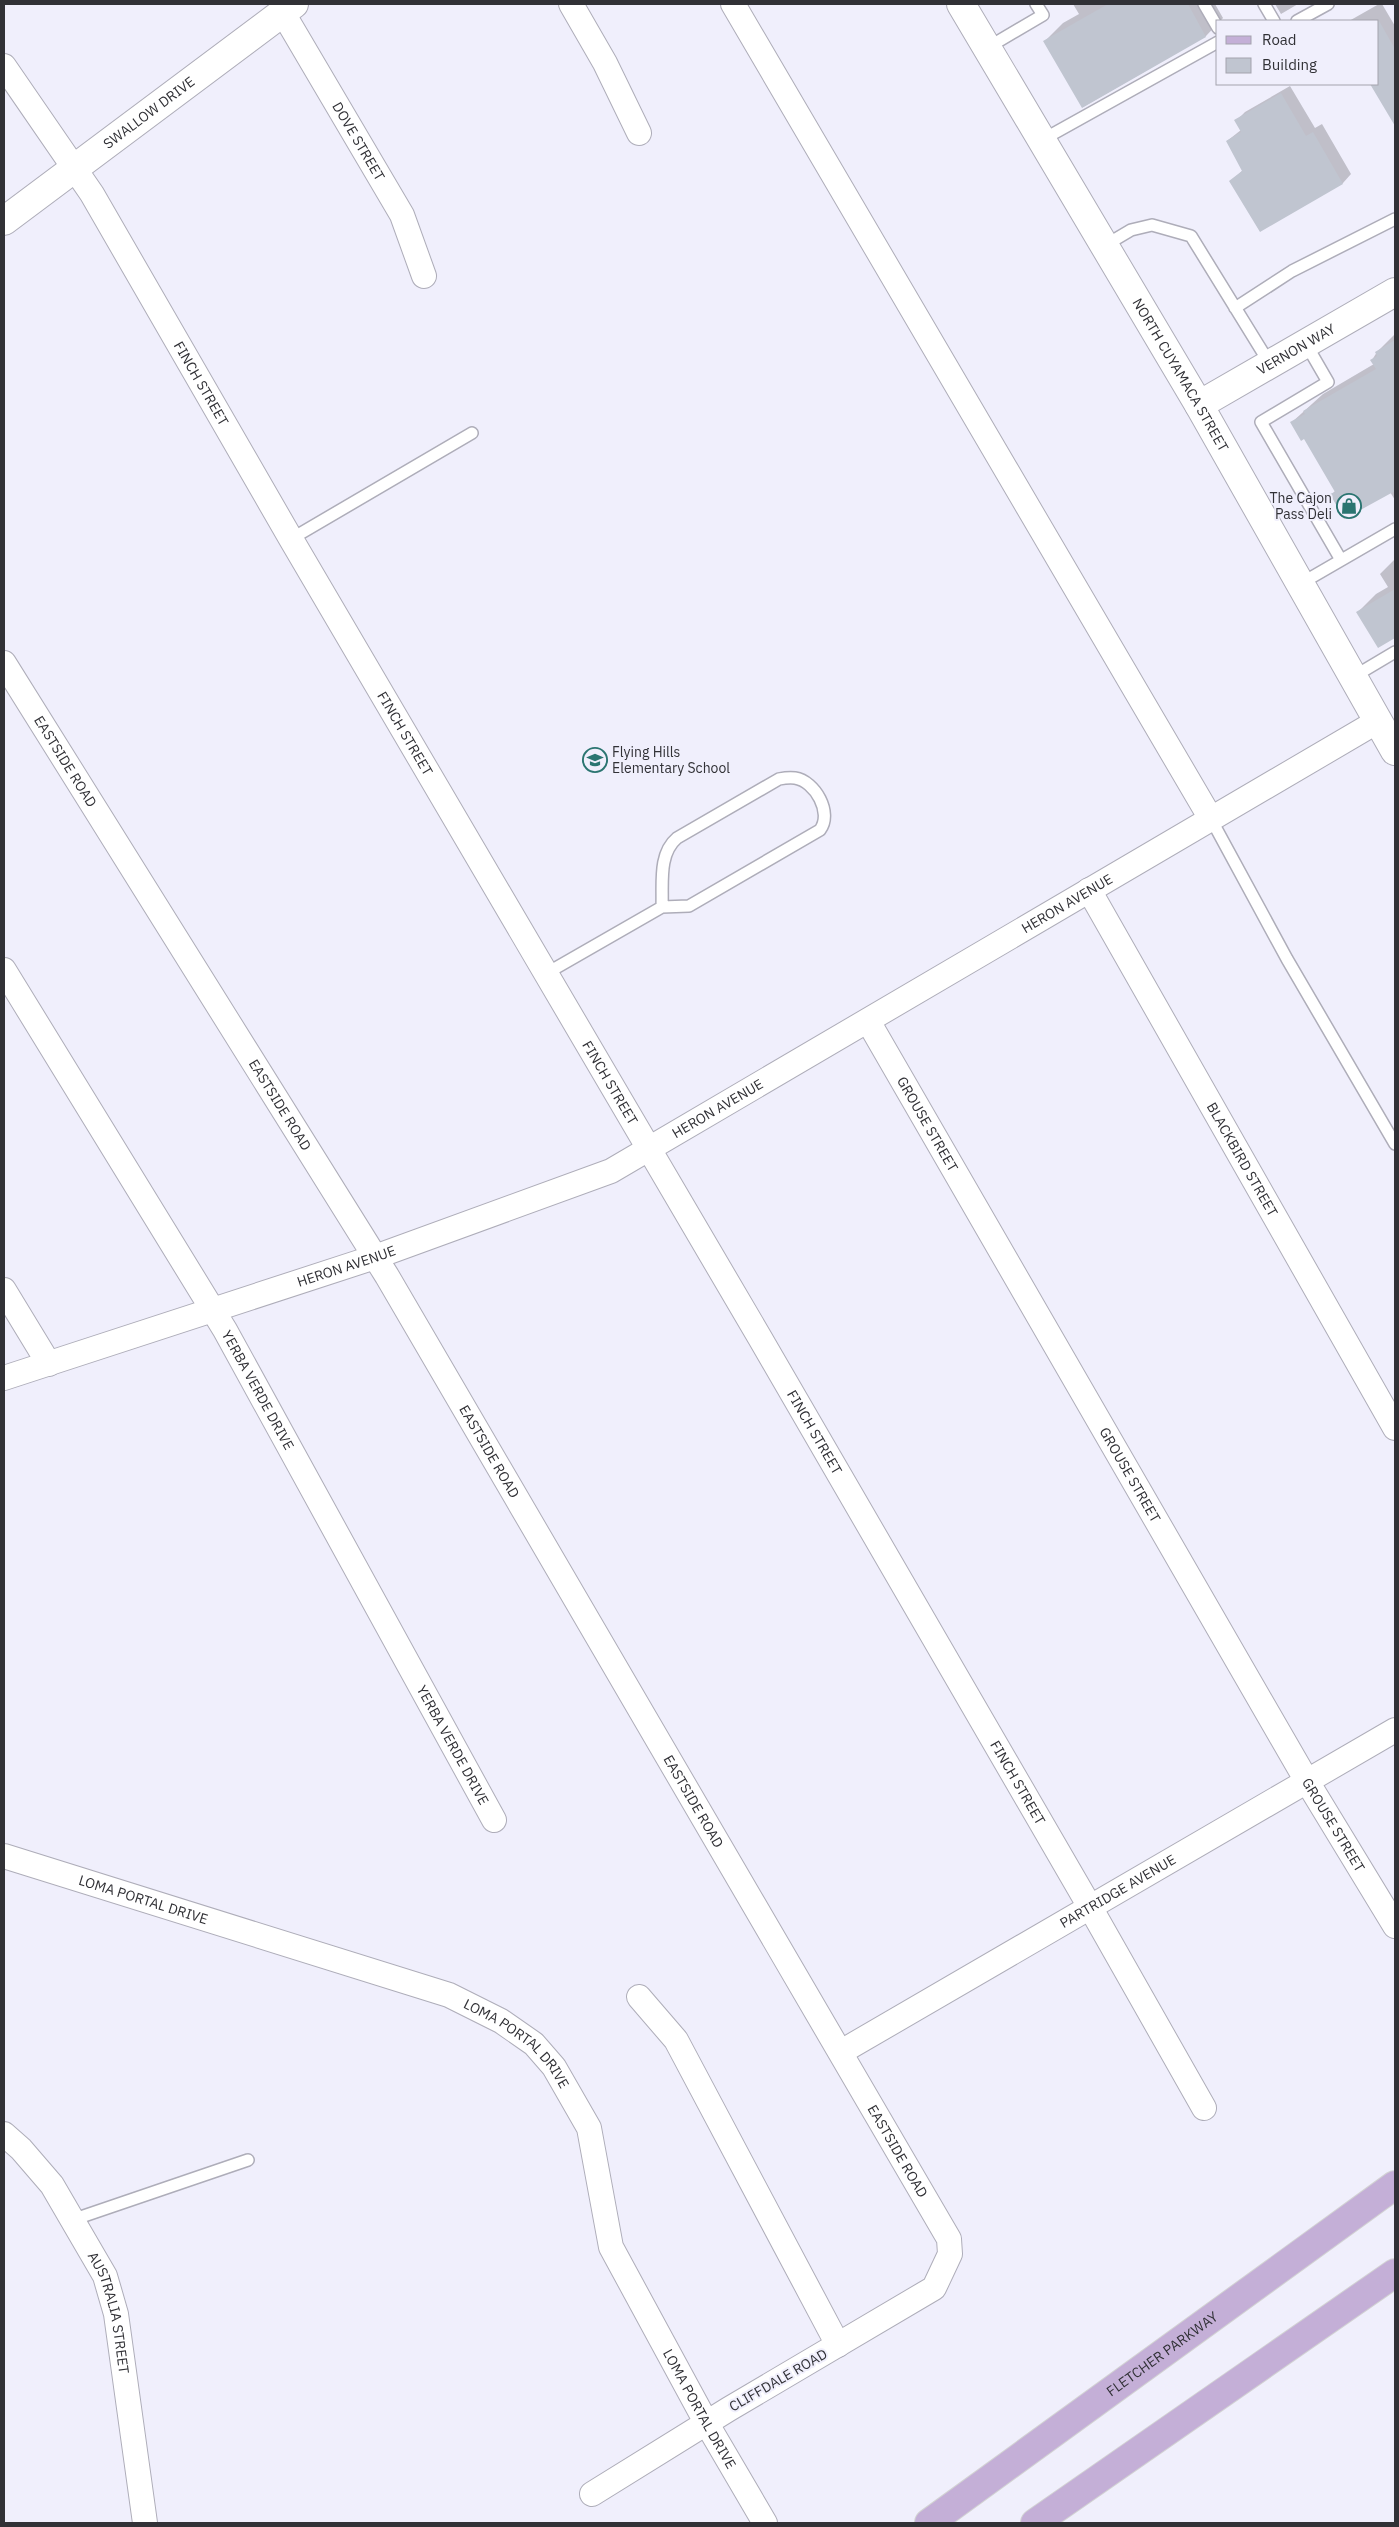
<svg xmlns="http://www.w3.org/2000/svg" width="1399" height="2527" font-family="'IBM Plex Sans',sans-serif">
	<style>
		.shadow { fill: #0003 }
		.building { fill: #c0c5d0 }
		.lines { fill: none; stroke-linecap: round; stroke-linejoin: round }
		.lane-casing { stroke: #aeadb9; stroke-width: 14 }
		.street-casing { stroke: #aeadb9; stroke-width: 26 }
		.secondary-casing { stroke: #aeadb9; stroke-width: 30 }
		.primary-casing { stroke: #d2d2d3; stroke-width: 30 }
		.lane { stroke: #fff; stroke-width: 11 }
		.street { stroke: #fff; stroke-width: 24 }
		.secondary { stroke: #fff; stroke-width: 28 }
		.primary { stroke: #c4afd7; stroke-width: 28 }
		.labels { text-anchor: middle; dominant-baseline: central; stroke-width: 4; stroke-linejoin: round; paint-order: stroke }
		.street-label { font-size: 14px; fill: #313136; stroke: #f0effc }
		.poi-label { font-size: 14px; fill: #313136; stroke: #f0effc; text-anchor: end }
	</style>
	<rect width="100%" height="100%" fill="#f0effc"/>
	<path class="shadow" d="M1073 4H1215L1223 18 1206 36 1083 107 1045 41 1063 23 1079 14Z
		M1275 4H1298L1281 14Z
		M1379 4H1382L1395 26V123L1372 84H1378V21H1349Z
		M1290 86 1315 128 1322 124 1351 174 1343 183 1260 231 1231 181 1243 170 1227 141 1241 130 1236 121 1245 112Z
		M1395 334V500L1390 492 1331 495 1336 490 1305 438 1291 423 1323 394 1374 364 1372 360 1377 352Z
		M1395 559V636L1378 646 1358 612 1376 594 1388 587 1380 574Z"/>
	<path class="building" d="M1108 4H1188L1206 37 1082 108 1043 41Z
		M1378 19 1395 49V126L1370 84H1378Z
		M1281 93 1306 136 1313 132 1343 184 1260 232 1229 181 1242 171 1226 141 1241 132 1234 120Z
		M1395 340V491L1344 519 1330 494 1335 492 1304 439 1301 441 1290 422 1305 414 1303 411 1376 369 1370 360 1377 356 1375 352Z
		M1395 589V638L1378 648 1356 612Z"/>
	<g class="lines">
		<defs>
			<path id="lane" d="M1204 4 1218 28
				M1264 4 1274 21
				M1297 21 1328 4
				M987 48 1043 15 1036 4
				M1042 140 1218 42
				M1104 246 1131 230 1152 225 1191 236 1270 364
				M1235 308 1292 271 1395 219
				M1306 344 1328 382 1261 422 1341 560
				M291 539 472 433
				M1300 584 1395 529
				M1353 677 1395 652
				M1211 819 1287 959 1395 1144
				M547 973 662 907 689 906 820 830C833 813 815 781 795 778 789 777 784 778 779 779L677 838C658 854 663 884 662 907
				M72 2220 248 2160"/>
			<g id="street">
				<path d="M571 4 605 63 639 133"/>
				<path d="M733 4 1211 819"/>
				<path id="s1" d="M283 13 402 215 424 276"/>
				<path id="s2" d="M4 66 92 194 291 539 760 1338 1090 1907 1204 2108"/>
				<path id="s3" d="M4 663 387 1276 949 2239 950 2254 934 2288 729 2409 592 2494"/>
				<path id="s4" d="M1089 890 1395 1428"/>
				<path id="s5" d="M4 970 225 1330 494 1820"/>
				<path id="s6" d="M868 1021 1308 1783 1395 1926"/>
				<path d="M4 1290 49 1364"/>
				<path id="s7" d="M4 1378 375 1257 611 1171 1378 721"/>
				<path id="s8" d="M4 1856 449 1995 501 2021 534 2044 554 2067 589 2128 611 2247 707 2424 765 2523"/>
				<path d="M639 1997 676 2040 838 2345"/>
				<path id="s9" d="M841 2052 1395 1730"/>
				<path id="s10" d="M4 2134 21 2149 52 2185 105 2276 116 2314 145 2523"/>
			</g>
			<g id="secondary">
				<path id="s11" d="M961 4 1199 405 1395 751"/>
				<path id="s12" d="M4 221 294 4"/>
				<path id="s13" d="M1199 405 1395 292"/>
			</g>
			<g id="primary">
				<path id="s14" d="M929 2523 1395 2185"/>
				<path d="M1035 2523 1395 2273"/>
			</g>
		</defs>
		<use href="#lane" class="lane-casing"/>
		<use href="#street" class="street-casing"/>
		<use href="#secondary" class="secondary-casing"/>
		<use href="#primary" class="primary-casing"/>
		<use href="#lane" class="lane"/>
		<use href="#street" class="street"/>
		<use href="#secondary" class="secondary"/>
		<use href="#primary" class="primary"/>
	</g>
	<defs>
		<symbol id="shop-ring" viewBox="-11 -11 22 22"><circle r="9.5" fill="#f0effc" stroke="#2b7571" stroke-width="1.5"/><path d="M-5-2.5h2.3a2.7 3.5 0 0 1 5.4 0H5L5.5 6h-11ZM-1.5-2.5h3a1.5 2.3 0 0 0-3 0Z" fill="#2b7571"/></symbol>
		<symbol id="school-ring" viewBox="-11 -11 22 22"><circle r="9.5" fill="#f0effc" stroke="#2b7571" stroke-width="1.5"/><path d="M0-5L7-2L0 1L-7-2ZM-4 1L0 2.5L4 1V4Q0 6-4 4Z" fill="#2b7571"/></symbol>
	</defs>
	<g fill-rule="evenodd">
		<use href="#shop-ring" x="1335" y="492" width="28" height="28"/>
		<use href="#school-ring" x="581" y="746" width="28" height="28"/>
	</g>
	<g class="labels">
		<g class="street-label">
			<text stroke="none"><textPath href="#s12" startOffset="181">SWALLOW DRIVE</textPath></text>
			<text stroke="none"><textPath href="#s1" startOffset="149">DOVE STREET</textPath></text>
			<text stroke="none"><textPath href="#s13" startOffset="112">VERNON WAY</textPath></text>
			<text stroke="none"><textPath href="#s11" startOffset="431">NORTH CUYAMACA STREET</textPath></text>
			<text stroke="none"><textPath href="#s2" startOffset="374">FINCH STREET</textPath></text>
			<text stroke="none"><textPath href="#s2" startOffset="779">FINCH STREET</textPath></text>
			<text stroke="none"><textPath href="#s3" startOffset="116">EASTSIDE ROAD</textPath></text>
			<text stroke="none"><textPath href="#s7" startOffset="1170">HERON AVENUE</textPath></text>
			<text stroke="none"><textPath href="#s2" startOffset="1184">FINCH STREET</textPath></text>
			<text stroke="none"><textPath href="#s3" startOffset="521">EASTSIDE ROAD</textPath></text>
			<text stroke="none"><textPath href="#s7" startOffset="765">HERON AVENUE</textPath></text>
			<text stroke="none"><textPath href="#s6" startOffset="119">GROUSE STREET</textPath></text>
			<text stroke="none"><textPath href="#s4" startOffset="310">BLACKBIRD STREET</textPath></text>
			<text stroke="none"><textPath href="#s7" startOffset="360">HERON AVENUE</textPath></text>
			<text stroke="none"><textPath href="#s5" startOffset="491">YERBA VERDE DRIVE</textPath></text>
			<text stroke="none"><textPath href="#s2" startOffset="1589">FINCH STREET</textPath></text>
			<text stroke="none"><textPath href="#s3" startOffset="926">EASTSIDE ROAD</textPath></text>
			<text stroke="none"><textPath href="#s6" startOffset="524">GROUSE STREET</textPath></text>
			<text stroke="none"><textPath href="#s5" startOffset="896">YERBA VERDE DRIVE</textPath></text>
			<text stroke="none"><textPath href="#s2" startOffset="1994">FINCH STREET</textPath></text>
			<text stroke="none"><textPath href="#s3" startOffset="1331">EASTSIDE ROAD</textPath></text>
			<text stroke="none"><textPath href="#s6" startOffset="929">GROUSE STREET</textPath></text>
			<text stroke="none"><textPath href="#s9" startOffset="320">PARTRIDGE AVENUE</textPath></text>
			<text stroke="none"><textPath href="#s8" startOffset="146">LOMA PORTAL DRIVE</textPath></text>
			<text stroke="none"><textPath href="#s8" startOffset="551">LOMA PORTAL DRIVE</textPath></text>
			<text stroke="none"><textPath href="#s3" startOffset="1736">EASTSIDE ROAD</textPath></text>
			<text stroke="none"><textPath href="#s10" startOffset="212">AUSTRALIA STREET</textPath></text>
			<text stroke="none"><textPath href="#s14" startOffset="288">FLETCHER PARKWAY</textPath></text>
			<text transform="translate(778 2380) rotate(-30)">CLIFFDALE ROAD</text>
			<text stroke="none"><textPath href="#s8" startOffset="971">LOMA PORTAL DRIVE</textPath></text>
		</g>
		<g class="poi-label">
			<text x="1332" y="498">The Cajon<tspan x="1332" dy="16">Pass Deli</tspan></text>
			<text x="612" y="752" text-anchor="start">Flying Hills<tspan x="612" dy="16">Elementary School</tspan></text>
		</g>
	</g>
	<rect width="1399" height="2527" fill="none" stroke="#313136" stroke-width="10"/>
	<rect x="1216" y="20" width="162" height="65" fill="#f0effc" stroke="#a4a3ad"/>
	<rect x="1226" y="36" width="25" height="8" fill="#c4afd7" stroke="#a4a3ad"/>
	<text x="1262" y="45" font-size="15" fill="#313136">Road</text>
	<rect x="1226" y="58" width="25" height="15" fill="#c0c5d0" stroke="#a4a3ad"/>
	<text x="1262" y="70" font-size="15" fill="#313136">Building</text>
</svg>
